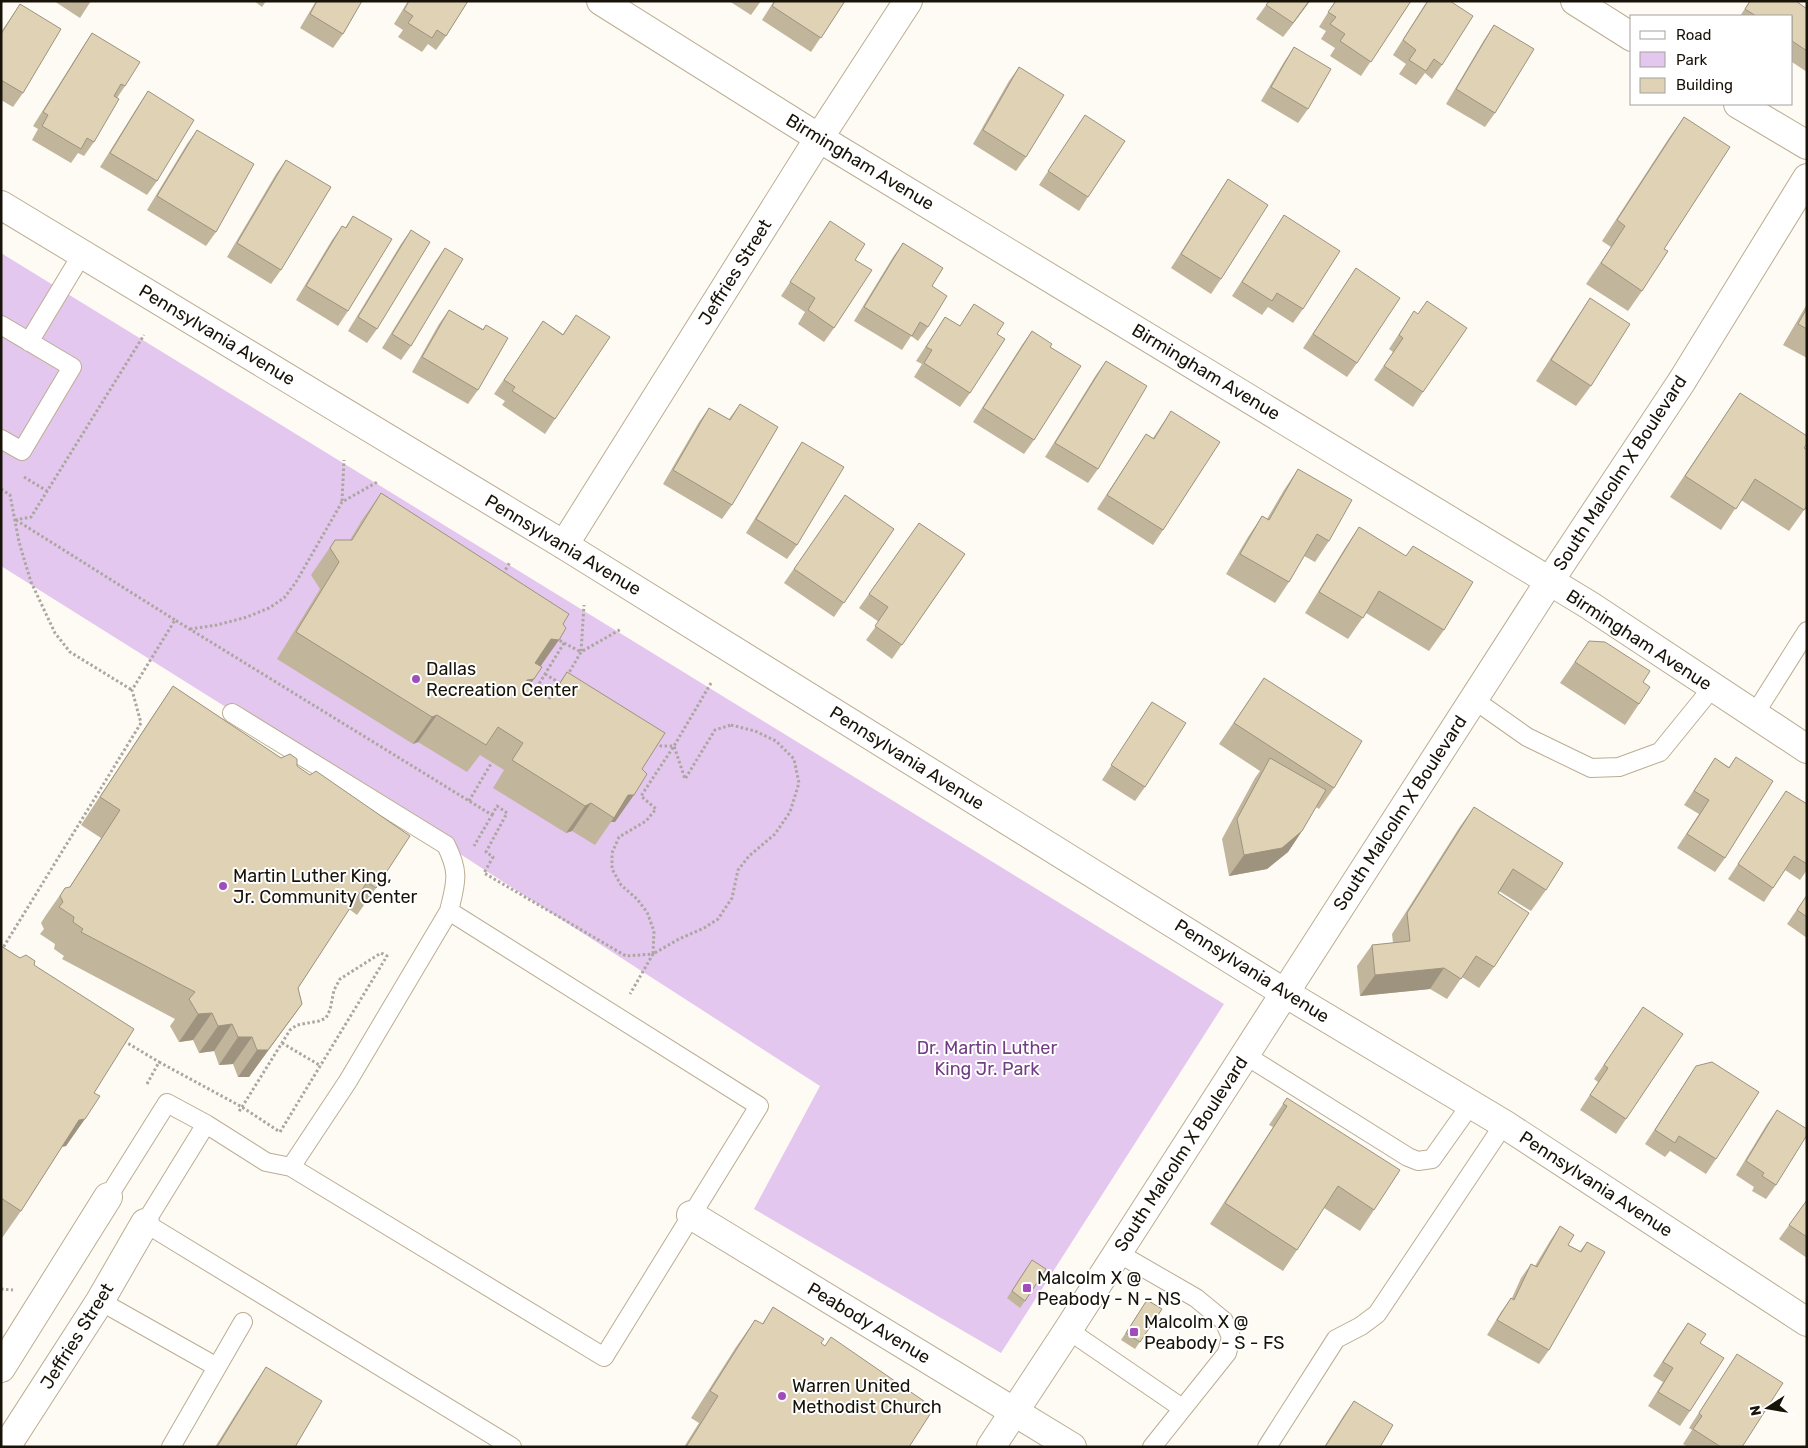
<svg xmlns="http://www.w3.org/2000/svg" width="1808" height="1448" font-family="Rubik,sans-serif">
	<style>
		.green { fill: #e4c7ee }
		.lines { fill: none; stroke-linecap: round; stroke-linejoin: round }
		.service-casing { stroke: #bbad91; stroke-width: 20 }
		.minor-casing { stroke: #bbad91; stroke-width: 30 }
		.tertiary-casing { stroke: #bbad91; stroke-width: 30 }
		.path { stroke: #aba7a0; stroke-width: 3; stroke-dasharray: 2.5 2.5; stroke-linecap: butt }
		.service { stroke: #fff; stroke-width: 18 }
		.minor { stroke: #fff; stroke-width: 28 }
		.tertiary { stroke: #fff; stroke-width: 28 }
		.wall { fill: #c1b59c }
		.shaded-wall { fill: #9d937f }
		.building { fill: #e0d2b5; stroke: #9d937f }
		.poi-dot { fill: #a04cbb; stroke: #fff; stroke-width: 2 }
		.labels { text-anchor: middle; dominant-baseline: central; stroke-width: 4; stroke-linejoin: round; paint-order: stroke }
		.street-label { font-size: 18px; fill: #181309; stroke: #fff }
		.poi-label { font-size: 18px; fill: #181309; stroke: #fff; text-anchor: start }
		.park-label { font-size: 18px; fill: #723d83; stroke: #fff }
	</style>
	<rect width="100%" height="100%" fill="#fefbf5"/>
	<path class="green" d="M1 253 1224 1004 1001 1353 754 1209 820 1086 446 845 1 566Z"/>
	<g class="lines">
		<defs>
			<path id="service" d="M1 325 72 367 22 451 1 439
				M29 342 82 254
				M1473 699 1527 737 1591 768 1619 767 1660 752 1712 688
				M232 713 446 845C460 873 456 882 449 911
				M1754 715 1807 631
				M1245 1055 1408 1157 1418 1161 1432 1159 1471 1104
				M206 1124 145 1223 512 1447
				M108 1197 167 1103 206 1124 266 1162 291 1167 604 1357 759 1106 449 911 348 1081 291 1167
				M1118 1253 1196 1298 1224 1321 1231 1337 1227 1353 1152 1447
				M100 1301 217 1367
				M1068 1330 1182 1408
				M171 1447 243 1322
				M1267 1447 1336 1339 1361 1326 1377 1314 1504 1124"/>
			<path id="minor" d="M601 1 819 138 1589 605 1807 749
				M1575 1 1632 37
				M1738 104 1807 145
				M564 545 819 138 908 1
				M691 1215 1072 1447
				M1 1368 108 1197
				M6 1447 100 1301 145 1223"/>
			<path id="tertiary" d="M1 205 564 545 1285 993 1504 1124 1807 1322
				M991 1447 1068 1330 1549 582 1682 381 1807 178"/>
		</defs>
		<use href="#service" class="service-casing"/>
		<use href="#minor" class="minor-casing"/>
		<use href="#tertiary" class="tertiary-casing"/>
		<path class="path" d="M24 477 47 491
			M1 489 10 495 19 542 31 582 55 633 70 652 132 690
			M342 501 344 460
			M15 520 31 517 144 335
			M16 520 175 620
			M503 574 510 562
			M190 629 217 625 247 617 269 608 284 598 296 582 342 502 379 481
			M564 643 581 652 584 605
			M545 674 563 685
			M567 676 581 652 621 629
			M534 692 564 643 556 638
			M731 725 755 731 776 741 794 759 799 783 790 812 775 834 749 856 738 870 732 898 718 919 704 928 679 939 653 954 654 931 647 912 637 899 621 885 612 869V853L619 837 646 821 656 809 641 796 674 746 685 779 715 730Z
			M656 742 661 746H674L711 683
			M469 801 492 762
			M492 815 497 806 507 813 486 852 493 857 484 873 626 956 653 954 630 994
			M1 951 141 723 132 690 175 620 492 815 474 846
			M124 1041 159 1062
			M282 1043 321 1066
			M147 1084 159 1062 242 1107 280 1132 387 956 381 953 340 979 334 990 330 1010 326 1018 319 1021 297 1025 290 1030 242 1107 238 1113
			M1 1289 13 1290"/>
		<use href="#service" class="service"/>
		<use href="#minor" class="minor"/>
		<use href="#tertiary" class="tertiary"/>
	</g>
	<path class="wall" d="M54 1H91L80 18Z
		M254 1H266L262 7Z
		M316 1H362L343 34 333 48 300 28Z
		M408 1H468L446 36 436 50 428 44 422 52 398 37 403 30 394 24Z
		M729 1H761L751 15Z
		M774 1H845L811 52 762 20Z
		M1269 1H1310L1283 37 1256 19Z
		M1335 1H1411L1361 76 1330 56 1335 48 1321 39 1326 31 1319 27Z
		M1427 1H1450L1442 65 1432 79 1425 73 1416 85 1399 74 1406 64 1393 55Z
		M1750 1 1807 9V72L1792 62V16H1740Z
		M20 4 23 93 13 107 1 100V32Z
		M1494 25 1495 113 1485 127 1446 104 1484 40Z
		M92 33 125 86 117 98 94 142 84 156 78 153 71 163 32 140 38 129 33 126 82 48Z
		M1294 47 1308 109 1298 123 1261 101 1284 62Z
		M1019 67 1026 157 1016 171 973 144 1009 81Z
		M148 91 157 181 147 195 100 167 138 106Z
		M1085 115 1088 197 1079 211 1039 185Z
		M1684 117 1664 249 1642 291 1628 311 1586 284 1611 247 1602 241 1669 138Z
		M197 130 216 232 206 246 147 210 187 144Z
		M286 160 281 270 271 284 227 257 276 174Z
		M1228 179 1221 279 1211 294 1171 268 1218 194Z
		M1284 215 1303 309 1293 323 1268 307 1262 315 1232 296Z
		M353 216 348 311 338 326 296 300 332 240 342 226 345 228Z
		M830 221 855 260 834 328 824 342 798 324 805 312 781 296Z
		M411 230 377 329 367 343 348 331 401 244Z
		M903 243 928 327 918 341 911 336 902 350 854 321 893 257Z
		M445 248 411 346 401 360 382 348 435 262Z
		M1356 268 1357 363 1347 377 1303 348Z
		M1590 298 1591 386 1576 406 1536 381 1576 319Z
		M974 304 997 334 970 393 960 407 914 377 922 364 916 361 945 317 960 326Z
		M1807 304V358L1783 345Z
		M449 310 483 329 486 325 478 390 468 404 412 372 439 324Z
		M1414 311 1423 392 1413 407 1374 380 1393 352 1389 349Z
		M576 315 555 419 545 434 502 405 505 401 494 394 543 321 563 334Z
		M1032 331 1050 347 1034 440 1024 454 973 422 1022 345Z
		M1106 361 1098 469 1088 483 1045 457 1096 375Z
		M1740 393 1804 448 1807 506 1789 531 1741 500 1721 530 1670 497Z
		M740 404 732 505 722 519 663 484 699 422 709 408 729 419Z
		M1171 411 1163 530 1153 545 1097 509 1146 434 1153 438Z
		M802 442 797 545 787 559 746 533 793 456Z
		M1298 469 1329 541 1315 562 1304 556 1289 582 1275 603 1226 574 1248 537 1262 516 1267 519 1284 490Z
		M381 493 563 624 534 679 529 686 549 698 567 672 642 769 615 822H611L595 845 572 831 566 833 493 788 504 770 480 755 467 772 418 742 413 744 277 659 320 589 311 575 335 540H350L362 520Z
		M845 495 894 529 834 617 784 583Z
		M919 523 965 554 892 659 866 640 879 622 859 608Z
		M1359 527 1444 630 1429 651 1366 613 1348 639 1305 613 1345 548Z
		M1589 641 1643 682 1639 704 1625 725 1560 683Z
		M1264 678 1334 788 1319 809 1316 807 1302 831 1288 852 1267 869 1229 876 1222 839 1255 778 1260 771 1219 744Z
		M173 686 281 758 297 766 376 888 357 915 349 909 298 988 302 1004 249 1077H238L233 1064 219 1065 214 1051 199 1053 193 1040 179 1042 170 1026 175 1019 62 959 64 956 54 949 55 944 40 934 44 929 41 923 46 915 65 888H69L101 838 81 825 154 714Z
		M1152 702 1145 787 1135 801 1102 780Z
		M1736 757 1725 858 1715 872 1677 848 1699 814 1684 805 1715 758 1729 767Z
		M1786 791 1807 804V870L1800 880 1785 870 1764 902 1728 879Z
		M1474 807 1546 890 1531 911 1499 891 1498 893 1494 967 1479 988 1462 977 1447 999 1430 989 1360 996 1357 966 1372 945 1393 943 1392 934 1459 828Z
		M1807 895V938L1787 924Z
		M1 946 20 958 34 965 94 1093 66 1146 62 1147 21 1211 2 1238 1 1237Z
		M1643 1007 1626 1119 1616 1134 1580 1110 1598 1082 1594 1079Z
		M1696 1066 1716 1159 1706 1174 1670 1151 1665 1157 1645 1144Z
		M1287 1098 1374 1210 1360 1231 1324 1208 1297 1250 1283 1271 1210 1224 1273 1127 1269 1125Z
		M1777 1110 1776 1185 1766 1199 1752 1191 1754 1187 1736 1175 1767 1124Z
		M1807 1200V1258L1779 1239Z
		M1560 1226 1568 1245 1580 1251 1587 1242 1549 1350 1539 1364 1487 1335 1501 1312 1511 1298H1512L1521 1278 1531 1264 1535 1266 1550 1241Z
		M1027 1267 1025 1301 1020 1308 1007 1298Z
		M1147 1300 1162 1309 1135 1349 1121 1340Z
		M773 1307 825 1346 831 1337 909 1447H684L699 1423 691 1418 736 1347 755 1320 762 1324Z
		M1688 1323 1700 1343 1690 1411 1680 1426 1648 1406 1663 1382 1653 1376 1678 1337Z
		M1737 1354 1742 1447H1688L1683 1444 1692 1430 1689 1428Z
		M266 1367 295 1447H215L252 1388Z
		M1354 1401 1380 1447H1324L1344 1415Z"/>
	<path class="shaded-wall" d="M1309 1H1310L1283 37 1293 23Z
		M551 639 559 640 540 667 532 666Z
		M534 679 515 706 527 680Z
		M437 715 418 742 413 744 432 717Z
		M628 795H634L615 822H611Z
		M591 803 572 831 566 833 585 806Z
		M1302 831 1288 852 1267 869 1229 876 1244 855Z
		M1444 968 1430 989 1360 996 1375 975Z
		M302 1004 249 1077H238L257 1050Z
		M212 1013 193 1040 179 1042 198 1014Z
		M232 1024 214 1051 199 1053 218 1026Z
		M238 1037H252L233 1064 219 1065Z
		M85 1119 66 1146 60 1147 79 1120Z"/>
	<path class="building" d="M317 1H362L343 34 310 14Z
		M409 1H468L446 36 437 30 432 38 408 23 413 16 404 10Z
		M775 1H845L821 38 772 6Z
		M1269 1H1309L1293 23 1266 5Z
		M1336 1H1411L1371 62 1340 41 1345 34 1330 24 1336 17 1328 12Z
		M1428 1H1450L1473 16 1442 65 1434 59 1426 71 1409 60 1416 50 1403 40Z
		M1750 1H1796L1807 9V51L1792 41V16H1756L1745 9Z
		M20 4 61 29 23 93 1 80V34Z
		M1494 25 1534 49 1495 113 1456 89Z
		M92 33 140 62 125 86 121 84 114 96 119 99 94 142 87 138 81 149 42 126 48 115 43 112Z
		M1294 47 1331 69 1308 109 1271 87Z
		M1019 67 1064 95 1026 157 983 130Z
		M148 91 194 120 157 181 110 153Z
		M1085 115 1125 141 1088 197 1048 171Z
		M1684 117 1730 147 1664 249 1668 251 1642 291 1601 263 1625 226 1617 220Z
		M197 130 254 164 216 232 157 196Z
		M286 160 331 187 281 270 237 243Z
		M1228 179 1268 205 1221 279 1181 254Z
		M1284 215 1340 251 1303 309 1277 293 1272 301 1242 282Z
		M353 216 392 239 348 311 306 286 342 226 346 228Z
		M830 221 865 244 855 260 872 270 834 328 808 310 815 298 790 282Z
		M411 230 430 242 377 329 358 317Z
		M903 243 943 268 932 286 947 296 928 327 920 322 912 336 864 307Z
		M445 248 463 259 411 346 392 334Z
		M1356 268 1400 298 1357 363 1313 334Z
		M1590 298 1630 324 1591 386 1551 360Z
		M1427 301 1467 328 1423 392 1384 366 1403 338 1399 335 1414 311 1418 314Z
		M974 304 1004 323 997 334 1005 339 970 393 924 363 932 350 926 347 945 317 960 326Z
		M1807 308V329L1798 324Z
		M449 310 483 330 486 325 508 338 478 390 422 357Z
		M576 315 610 337 555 419 512 391 515 387 504 380 543 321 563 335Z
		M1032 331 1052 344 1050 347 1081 366 1034 440 983 408Z
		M1106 361 1147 386 1098 469 1055 443Z
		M1740 393 1807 436V444L1804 448 1807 450V506L1804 510 1755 479 1736 509 1685 476Z
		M740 404 778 427 732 505 673 470 709 408 730 420Z
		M1171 411 1220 442 1163 530 1107 495 1146 434 1154 439Z
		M802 442 844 467 797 545 756 519Z
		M1298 469 1352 500 1329 541 1317 534 1289 582 1240 554 1262 516 1269 520Z
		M381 493 569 614 563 624 566 628 559 640 551 639 535 663 542 667 534 679 527 680 525 684 550 699 567 672 665 733 642 769 647 774 634 795H628L614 818 591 803 585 806 512 760 523 743 498 727 486 745 437 715 432 717 296 632 339 562 330 548 335 540H352Z
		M845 495 894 529 844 603 794 569Z
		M919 523 965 554 902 645 875 626 888 607 869 594Z
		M1359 527 1406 556 1413 546 1473 582 1444 630 1379 591 1363 618 1319 592Z
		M1589 641 1605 642 1650 671 1643 682 1650 687 1639 704 1575 662Z
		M1264 678 1362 741 1334 788 1234 723Z
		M173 686 281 758 290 754 297 759V766L310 775 316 771 410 836 376 888 367 882 298 988 302 1004 268 1050H257L252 1037H238L232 1024 218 1026 212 1013 198 1014 189 999 195 992 81 932 83 929 73 922 74 917 59 907 63 902 60 896 65 888 70 887 120 810 100 797Z
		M1152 702 1186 723 1145 787 1111 765Z
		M1736 757 1773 781 1725 858 1687 834 1709 800 1694 791 1715 758 1729 768Z
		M1270 758 1326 790 1302 831 1282 848 1244 855 1237 819Z
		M1786 791 1807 804V864L1794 856 1773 888 1738 864Z
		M1474 807 1563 863 1546 890 1513 869 1498 893 1529 913 1494 967 1476 956 1461 979 1444 968 1375 975 1372 945 1410 941 1407 913Z
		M1807 895V917L1797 910Z
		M1 946 20 958 26 955 35 961 34 965 134 1029 94 1093 100 1096 85 1119 79 1120 21 1211 1 1198Z
		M1643 1007 1683 1034 1626 1119 1590 1095 1608 1068 1604 1065Z
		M1712 1062 1759 1092 1716 1159 1679 1136 1675 1143 1655 1130 1696 1066Z
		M1287 1098 1400 1170 1374 1210 1338 1186 1297 1250 1225 1203 1287 1106 1283 1104Z
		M1777 1110 1807 1129V1135L1776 1185 1762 1176 1764 1173 1746 1161Z
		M1807 1200V1237L1789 1225Z
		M1560 1226 1574 1235 1568 1245 1581 1252 1587 1242 1605 1252 1549 1350 1497 1320 1511 1298 1514 1300 1531 1264 1537 1267Z
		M1032 1260 1046 1269 1025 1301 1012 1291Z
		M1147 1300 1162 1309 1140 1342 1126 1333Z
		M773 1307 824 1339 821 1343 825 1346 831 1337 934 1408 909 1447H686L718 1396 710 1391 755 1320 763 1324Z
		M1688 1323 1706 1334 1700 1343 1724 1358 1690 1411 1658 1392 1673 1368 1663 1362Z
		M1737 1354 1783 1383 1742 1447H1721L1693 1429 1702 1416 1699 1413Z
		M266 1367 322 1401 295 1447H217Z
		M1354 1401 1393 1425 1380 1447H1325Z"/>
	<g class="poi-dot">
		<circle cx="416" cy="679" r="5"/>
		<circle cx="223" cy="886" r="5"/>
		<rect x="1022" y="1283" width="10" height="10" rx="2.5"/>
		<rect x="1129" y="1327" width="10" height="10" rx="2.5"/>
		<circle cx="782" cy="1396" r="5"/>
	</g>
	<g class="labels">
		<g class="street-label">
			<text transform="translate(860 162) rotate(31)">Birmingham Avenue</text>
			<text transform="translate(735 272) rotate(-58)">Jeffries Street</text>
			<text transform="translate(217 335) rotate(31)">Pennsylvania Avenue</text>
			<text transform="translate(1206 372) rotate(31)">Birmingham Avenue</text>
			<text transform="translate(1620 473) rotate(-57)">South Malcolm X Boulevard</text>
			<text transform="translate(563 545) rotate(31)">Pennsylvania Avenue</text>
			<text transform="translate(1639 640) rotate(33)">Birmingham Avenue</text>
			<text transform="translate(907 758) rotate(32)">Pennsylvania Avenue</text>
			<text transform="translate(1400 813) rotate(-57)">South Malcolm X Boulevard</text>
			<text transform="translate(1252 971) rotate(32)">Pennsylvania Avenue</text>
			<text transform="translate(1181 1154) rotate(-57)">South Malcolm X Boulevard</text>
			<text transform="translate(1596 1184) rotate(33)">Pennsylvania Avenue</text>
			<text transform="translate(869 1323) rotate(31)">Peabody Avenue</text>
			<text transform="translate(77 1336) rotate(-58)">Jeffries Street</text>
		</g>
		<g class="poi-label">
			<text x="426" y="669">Dallas<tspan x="426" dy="21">Recreation Center</tspan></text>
			<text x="233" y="876">Martin Luther King,<tspan x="233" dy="21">Jr. Community Center</tspan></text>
			<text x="1037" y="1278">Malcolm X @<tspan x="1037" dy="21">Peabody - N - NS</tspan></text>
			<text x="1144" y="1322">Malcolm X @<tspan x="1144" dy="21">Peabody - S - FS</tspan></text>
			<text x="792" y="1386">Warren United<tspan x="792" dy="21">Methodist Church</tspan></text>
		</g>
		<g class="park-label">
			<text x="987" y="1048">Dr. Martin Luther<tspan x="987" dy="21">King Jr. Park</tspan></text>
		</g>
	</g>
	<rect width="1808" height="1448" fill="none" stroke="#181309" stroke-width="5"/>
	<rect x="1630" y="15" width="162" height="90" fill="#ffffff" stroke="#a3a19d"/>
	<rect x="1640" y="31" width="25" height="8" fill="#ffffff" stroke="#a3a19d"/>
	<text x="1676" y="40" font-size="15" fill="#181309">Road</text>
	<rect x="1640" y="52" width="25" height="15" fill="#e4c7ee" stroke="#a3a19d"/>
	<text x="1676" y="65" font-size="15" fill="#181309">Park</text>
	<rect x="1640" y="78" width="25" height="15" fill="#e0d2b5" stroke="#a3a19d"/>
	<text x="1676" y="90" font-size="15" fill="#181309">Building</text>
	<g transform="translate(1768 1408) rotate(258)" stroke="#ffffff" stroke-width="4" paint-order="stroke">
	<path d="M0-4L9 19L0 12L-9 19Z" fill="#181309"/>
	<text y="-8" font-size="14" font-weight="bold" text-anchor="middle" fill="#181309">N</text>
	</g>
</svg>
